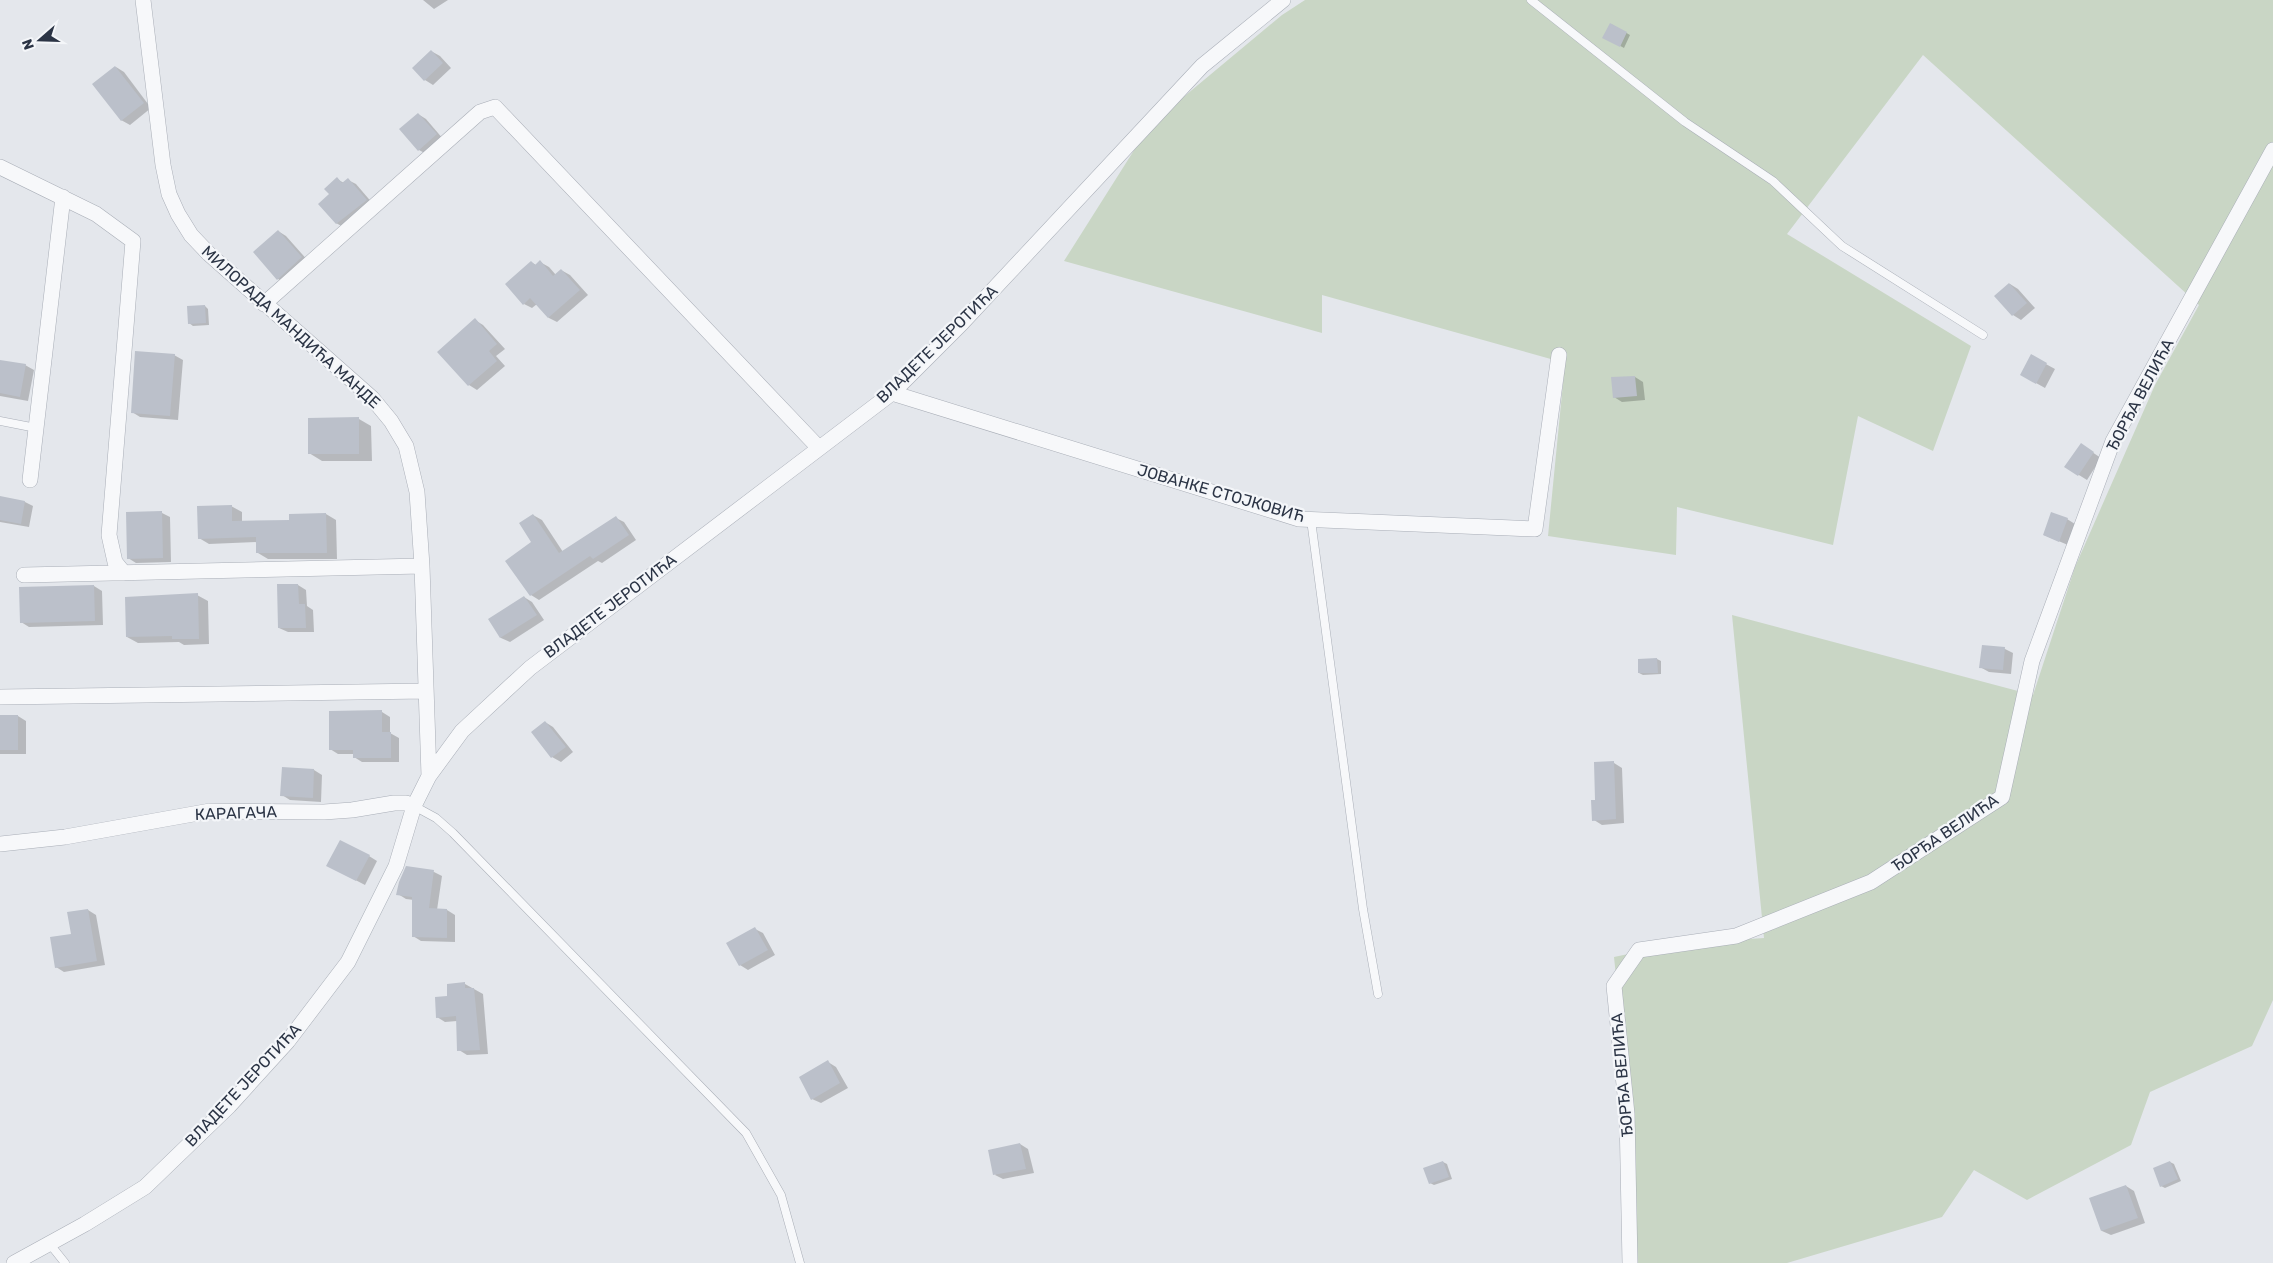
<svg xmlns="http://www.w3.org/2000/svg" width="2273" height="1263" font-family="Rubik,sans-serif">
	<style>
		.green { fill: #c9d6c5 }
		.shadow { fill: #0003 }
		.building { fill: #bbc0ca }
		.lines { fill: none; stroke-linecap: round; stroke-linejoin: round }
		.lane-casing { stroke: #a9aeb7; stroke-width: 9 }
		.street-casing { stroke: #a9aeb7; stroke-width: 16 }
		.lane { stroke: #f7f8fa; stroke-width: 8 }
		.street { stroke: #f7f8fa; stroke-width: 15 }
		.labels { text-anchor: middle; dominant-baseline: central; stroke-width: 4.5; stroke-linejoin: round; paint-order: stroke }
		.street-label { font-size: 16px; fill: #2b3445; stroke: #f4f6f9 }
	</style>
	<rect width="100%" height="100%" fill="#e4e7ec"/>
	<path class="green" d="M1305 0H2273V1000L2252 1046 2150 1092 2131 1145 2027 1200 1974 1170 1942 1217 1787 1263H1634L1629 1101 1614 957 1676 944 1764 938 1732 615 2033 695 2075 567 2155 385 2199 305 1923 55 1787 234 1971 346 1933 451 1858 416 1833 545 1677 507 1676 555 1548 536 1565 363 1322 295V333L1064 261 1150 125 1282 15Z"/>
	<path class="shadow" d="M423 0H448L434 9Z
		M1611 24 1630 35 1624 48 1604 37Z
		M431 51 440 56 451 68 433 85 425 80 413 68Z
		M116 67 124 72 151 108 130 125 121 120Z
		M418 114 426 119 444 140 428 155 419 150 401 129Z
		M337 179 344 183 348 180 356 184 374 205 345 228 336 223 330 194Z
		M278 231 286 236 310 263 286 283 278 279Z
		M531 262 536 265 540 262 549 267 556 275 561 270 570 275 588 295 557 322 549 318 537 304 532 308 524 304Z
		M2010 284 2018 289 2035 308 2021 320 2013 315 1996 296Z
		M205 306 208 309 209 325 193 326 189 323Z
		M475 320 483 325 505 349 496 356 505 366 477 390 469 385 439 352Z
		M174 355 183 360 178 420 140 417 132 412Z
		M2031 356 2055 369 2045 388 2022 375Z
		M0 361 25 365 34 370 28 401 0 396Z
		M1635 377 1643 382 1645 400 1622 402 1614 397Z
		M359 419 371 426 372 461H322L309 453Z
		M2089 450 2101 458 2087 480 2066 467Z
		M0 497 25 502 33 506 29 527 0 522Z
		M231 506 242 512V522L291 521 326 514 336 520 337 559H268L258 553 257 542 209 544 199 538Z
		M162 513 170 517 171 562 136 563 128 558Z
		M533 515 542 520 563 552 616 518 624 522 636 540 602 563 598 561 539 600 531 595Z
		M2067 519 2075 524 2068 545 2044 535Z
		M298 585 306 590 307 606 313 610 314 632H288L279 628 278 586Z
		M94 586 102 591 103 625 29 627 21 622Z
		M197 595 208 601 209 644 184 645 179 642 138 643 127 637Z
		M524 597 532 602 544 620 510 642 501 638 490 619Z
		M1983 646 2005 649 2013 653 2011 674 1989 672 1980 667Z
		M1657 659 1661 661V674L1643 675 1639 673Z
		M382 712 390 717V733L399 738V762H362L354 757V754H338L330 749Z
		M0 716H18L26 721V754H0Z
		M545 722 553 727 573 752 561 762 552 757 532 732Z
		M1614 763 1622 768 1624 823 1602 825 1594 820Z
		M283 768 314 770 322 775 321 802 290 800 282 795Z
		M369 856 377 861 365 885 336 870Z
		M406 868 434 872 442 876 437 910H447L455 915V942L421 941 413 936 414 900 406 899 398 894Z
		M88 910 96 915 105 965 64 972 56 967 72 935Z
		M755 929 763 933 775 955 748 970 740 965Z
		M465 984 483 994 488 1054 467 1055 459 1050 457 1021 445 1022 437 1017 449 997Z
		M828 1062 836 1067 848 1088 821 1103 812 1099Z
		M1020 1144 1028 1149 1034 1173 1003 1179 995 1175Z
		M1443 1162 1447 1164 1452 1179 1434 1185 1430 1183Z
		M2170 1162 2174 1164 2181 1181 2165 1188 2161 1186Z
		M2126 1186 2134 1191 2145 1223 2111 1235 2102 1231 2091 1198Z"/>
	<path class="building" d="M1610 23 1627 32 1620 47 1602 38Z
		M431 50 443 63 424 81 412 68Z
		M115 66 144 103 121 121 92 84Z
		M418 113 437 134 418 151 399 129Z
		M337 177 342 183 348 178 367 200 336 224 318 204 329 194 324 189Z
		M278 230 302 257 277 280 253 252Z
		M540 260 553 276 561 269 580 290 548 318 530 298 523 305 505 284 531 261 535 265Z
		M2009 283 2027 303 2012 316 1994 296Z
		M205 305 206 323 188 324 187 306Z
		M475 318 497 344 489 351 497 361 468 386 437 352Z
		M135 351 175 354 170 416 131 413Z
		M2031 354 2047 363 2036 384 2020 375Z
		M0 360 26 364 20 397 0 393Z
		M1635 376 1637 396 1613 398 1611 377Z
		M359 417V454H308V418Z
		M2081 443 2094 452 2078 476 2064 467Z
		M0 496 25 501 21 524 0 520Z
		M232 505V521L289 520V514L326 513 327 553H256V537L198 539 197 506Z
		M162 511 163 558 127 559 126 512Z
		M2051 512 2068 518 2059 542 2043 535Z
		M533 514 559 553 616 516 629 535 593 559 590 556 530 596 505 561 531 542 519 523Z
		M277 584H298L299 604H305L306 628H278Z
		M94 585 95 621 20 623 19 587Z
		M198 593 199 639H172V636L126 637 125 597Z
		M524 596 537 615 500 638 488 619Z
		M1982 645 2005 647 2003 670 1979 668Z
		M1657 658 1658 673H1638V659Z
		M382 710V732H391V758H353V750H329V711Z
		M0 715H18V750H0Z
		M545 721 566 747 551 758 531 732Z
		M1614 761 1616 819 1592 821 1591 800H1595L1594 762Z
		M282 767 314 769 313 798 280 796Z
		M340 840 370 855 356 881 326 866Z
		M406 866 434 870 429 908 447 909V938L412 937V897L396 895 399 882Z
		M88 909 97 961 55 968 50 937 71 934 67 912Z
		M755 927 768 950 739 966 726 943Z
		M465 982V988H474L480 1050 457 1051 456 1016 436 1018 435 997 447 996V984Z
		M828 1060 840 1083 811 1100 799 1077Z
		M1020 1143 1026 1169 993 1175 988 1150Z
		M1443 1161 1449 1177 1429 1184 1423 1168Z
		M2170 1161 2178 1179 2160 1187 2153 1168Z
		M2126 1185 2138 1218 2101 1231 2089 1198Z"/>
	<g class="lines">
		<defs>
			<path id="lane" d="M1531 0 1685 122 1773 181 1842 246 1983 335
				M0 421 36 428
				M1311 520 1363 909 1378 994
				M414 806 436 818 453 833 746 1133 781 1195 800 1263
				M49 1243 65 1263"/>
			<path id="street" d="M143 0 163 165 169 194 178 214 191 235 209 254 372 398 391 421 406 446 417 492 422 566 429 776
				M0 167 96 214 133 241 109 535 115 562 124 573
				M264 304 480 112 495 107 818 447
				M892 393 1299 519 1535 529 1559 355
				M30 480 63 197
				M24 575 422 566
				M0 697 426 691
				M0 844 65 837 210 811 324 812 352 810 394 803H406L414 806
				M14 1263 85 1224 145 1187 229 1106 288 1041 348 962 396 866 414 806 429 776 462 731 530 668 892 393 962 323 1202 66 1283 0
				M1630 1263 1627 1114 1614 986 1639 950 1736 936 1871 882 2002 797 2032 661 2113 441 2273 150"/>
		</defs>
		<use href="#lane" class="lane-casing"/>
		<use href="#street" class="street-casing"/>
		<use href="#lane" class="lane"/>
		<use href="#street" class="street"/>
	</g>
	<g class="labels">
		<g class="street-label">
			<text transform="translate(291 327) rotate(42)">МИЛОРАДА МАНДИЋА МАНДЕ</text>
			<text transform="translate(937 344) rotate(-44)">ВЛАДЕТЕ ЈЕРОТИЋА</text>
			<text transform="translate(2140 395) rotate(-62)">ЂОРЂА ВЕЛИЋА</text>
			<text transform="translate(1221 493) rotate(16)">ЈОВАНКЕ СТОЈКОВИЋ</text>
			<text transform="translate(610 606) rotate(-37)">ВЛАДЕТЕ ЈЕРОТИЋА</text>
			<text transform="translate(236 813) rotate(-2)">КАРАГАЧА</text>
			<text transform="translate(1945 833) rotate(-34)">ЂОРЂА ВЕЛИЋА</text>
			<text transform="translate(1622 1075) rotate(-95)">ЂОРЂА ВЕЛИЋА</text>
			<text transform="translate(243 1085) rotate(-47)">ВЛАДЕТЕ ЈЕРОТИЋА</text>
		</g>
	</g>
	<g transform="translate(40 40) rotate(250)" stroke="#f4f6f9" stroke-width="4" paint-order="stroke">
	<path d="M0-4L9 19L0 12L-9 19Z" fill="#2b3445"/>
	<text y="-8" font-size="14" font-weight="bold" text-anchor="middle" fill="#2b3445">N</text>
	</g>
</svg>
